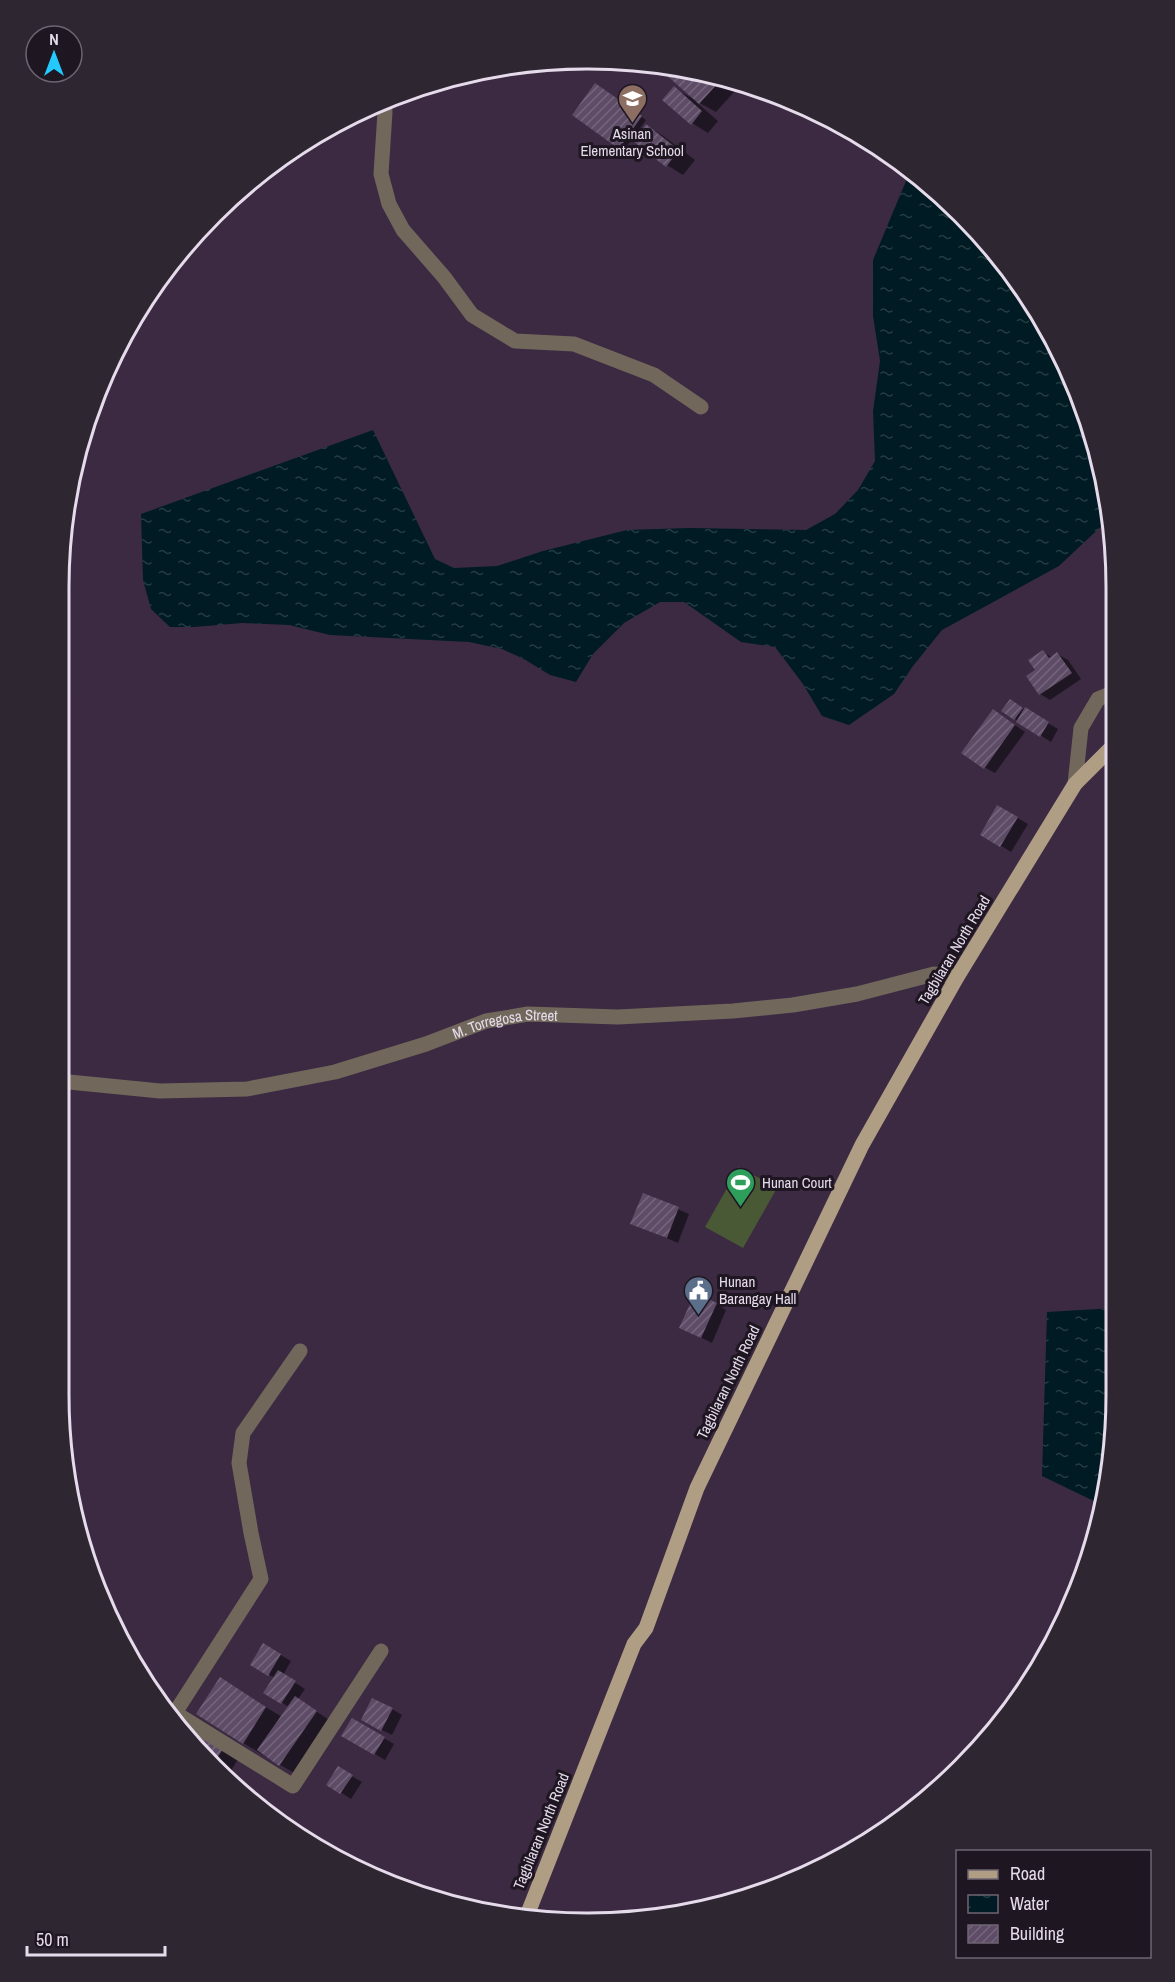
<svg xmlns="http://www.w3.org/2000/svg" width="1175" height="1982" font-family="'Archivo Narrow',sans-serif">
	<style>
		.pitch { fill: #495835 }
		.water { fill: url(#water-ripples) }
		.shadow { fill: #0007 }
		.building { fill: url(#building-hatch) }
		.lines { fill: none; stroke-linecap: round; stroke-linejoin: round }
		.minor { stroke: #71685b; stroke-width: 15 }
		.primary { stroke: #af9d84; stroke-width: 15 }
		.labels { text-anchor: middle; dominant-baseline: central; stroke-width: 6; stroke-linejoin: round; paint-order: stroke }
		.poi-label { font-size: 15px; fill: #e6dbeb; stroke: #1e1621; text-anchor: start }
		.street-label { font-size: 15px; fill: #e6dbeb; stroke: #1e1621 }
		.rim { fill: none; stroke: #e6dbeb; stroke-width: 3 }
	</style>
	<defs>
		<pattern id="water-ripples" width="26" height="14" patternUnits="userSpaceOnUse" patternTransform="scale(1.5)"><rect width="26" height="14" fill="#001b23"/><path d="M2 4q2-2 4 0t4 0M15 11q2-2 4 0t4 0" fill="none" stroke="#253c43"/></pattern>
		<pattern id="building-hatch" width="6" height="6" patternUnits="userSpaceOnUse" patternTransform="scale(1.5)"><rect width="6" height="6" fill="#5e4c67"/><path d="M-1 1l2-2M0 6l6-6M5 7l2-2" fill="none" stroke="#75657d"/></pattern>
	</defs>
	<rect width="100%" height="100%" fill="#3b2a42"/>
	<path class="pitch" d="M739 1167 777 1188 743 1248 705 1227Z"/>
	<path class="water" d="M917 177 962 214 1045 323 1089 418 1109 519 1059 566 942 630 913 666 894 694 849 725 822 716 803 684 775 647 741 642 684 602H660L624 623 593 654 576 682 550 675 524 659 502 649 469 642 330 635 289 625 242 623 194 627H170L151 609 143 580 141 514 373 430 435 559 454 568 497 566 543 551 627 530 689 528 806 530 835 514 858 490 875 461 873 411 880 361 873 316V260L906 181Z
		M1115 1308V1429L1100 1504 1042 1476 1047 1312Z"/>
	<path class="shadow" d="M658 65 690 69 720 77 735 91 716 112 696 101V102L718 121 708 133 692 123 674 88 695 100Z
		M600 88 646 120 624 150 620 148Z
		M646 126 662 135 695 160 683 175 667 165Z
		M1043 652 1052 657 1057 654 1068 660 1081 679 1050 700 1040 694 1037 671Z
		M1021 707 1058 729 1051 742 1003 711Z
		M1003 717 1025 732 995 773 984 767Z
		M998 807 1028 824 1011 852 982 834Z
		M644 1195 689 1214 678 1243 632 1223Z
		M716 1304 726 1310 712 1343 681 1328Z
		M263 1645 291 1661 283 1675 305 1689 298 1699 332 1722 296 1774 243 1743 236 1689 282 1717 289 1707 265 1692 275 1678 252 1665Z
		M392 1709 402 1715 392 1735 374 1726Z
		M352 1720 394 1744 385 1760 343 1735Z
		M186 1734 240 1756 229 1774Z
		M338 1768 362 1782 351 1799 328 1784Z"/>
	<path class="building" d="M655 65 690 69 714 76 720 81 699 104Z
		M595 83 642 116 619 149 572 115Z
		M674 86 702 111 691 125 662 100Z
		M646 124 679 150 666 167 633 141Z
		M1043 650 1049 658 1057 652 1072 673 1039 695 1026 676 1035 670 1028 660Z
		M1010 699 1023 708 1014 720 1001 711Z
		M1025 707 1049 722 1040 737 1016 722Z
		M993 709 1015 725 984 769 961 753Z
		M997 805 1018 817 1000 847 980 835Z
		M643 1193 679 1207 667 1238 630 1224Z
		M695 1293 717 1303 701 1338 679 1328Z
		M263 1643 281 1654 268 1676 250 1665Z
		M278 1670 296 1681 281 1704 263 1693Z
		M220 1677 266 1707 243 1744 196 1714Z
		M295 1696 317 1711 279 1766 257 1750Z
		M372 1698 393 1708 381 1731 361 1720Z
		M352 1718 385 1737 374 1755 341 1736Z
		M190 1724 225 1746 215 1761 185 1733Z
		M338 1766 353 1775 340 1794 326 1785Z"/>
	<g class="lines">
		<g class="minor">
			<path d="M384 100 385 112 381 174 389 204 403 230 444 277 472 315 515 341 574 344 654 375 701 407"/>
			<path d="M1075 784 1081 728 1098 699 1115 692"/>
			<path id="s1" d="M59 1081 160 1091 247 1089 335 1072 426 1044 486 1021 528 1014 618 1017 733 1011 793 1005 857 994 934 974 957 977"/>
			<path d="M175 1713 293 1786 381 1651"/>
			<path d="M171 1719 261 1579 251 1533 239 1463 243 1433 300 1351"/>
		</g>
		<path class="primary" d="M528 1913 634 1644 646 1628 697 1488 862 1145 957 977 1075 784 1115 744"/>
	</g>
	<defs>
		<symbol id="school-pin" viewBox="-11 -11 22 30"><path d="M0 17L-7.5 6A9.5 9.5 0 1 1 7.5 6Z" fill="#8d6e63" stroke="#1e1621"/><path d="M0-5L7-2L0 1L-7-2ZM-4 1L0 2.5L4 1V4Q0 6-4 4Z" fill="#fff"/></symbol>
		<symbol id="stadium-pin" viewBox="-11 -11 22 30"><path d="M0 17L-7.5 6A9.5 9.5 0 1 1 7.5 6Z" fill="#2e9e5b" stroke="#1e1621"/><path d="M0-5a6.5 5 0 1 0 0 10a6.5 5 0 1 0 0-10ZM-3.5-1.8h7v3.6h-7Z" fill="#fff"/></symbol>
		<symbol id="civic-pin" viewBox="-11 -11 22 30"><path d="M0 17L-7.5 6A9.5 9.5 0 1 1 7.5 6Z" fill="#5c6f8a" stroke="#1e1621"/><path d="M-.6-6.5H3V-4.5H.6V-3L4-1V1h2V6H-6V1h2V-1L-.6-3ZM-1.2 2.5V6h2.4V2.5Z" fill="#fff"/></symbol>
	</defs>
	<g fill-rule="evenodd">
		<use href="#school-pin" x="616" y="82" width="33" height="45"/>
		<use href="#stadium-pin" x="724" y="1166" width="33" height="45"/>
		<use href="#civic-pin" x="682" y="1274" width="33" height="45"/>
	</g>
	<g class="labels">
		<g class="poi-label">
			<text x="632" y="133" text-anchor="middle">Asinan<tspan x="632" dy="17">Elementary School</tspan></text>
			<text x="762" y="1182">Hunan Court</text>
			<text x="719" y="1281">Hunan<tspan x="719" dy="17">Barangay Hall</tspan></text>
		</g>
		<g class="street-label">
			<text transform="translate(954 950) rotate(-59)">Tagbilaran North Road</text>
			<text stroke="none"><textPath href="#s1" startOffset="456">M. Torregosa Street</textPath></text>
			<text transform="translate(728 1382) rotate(-64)">Tagbilaran North Road</text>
			<text transform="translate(541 1831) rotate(-68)">Tagbilaran North Road</text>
		</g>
	</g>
	<path d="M0 0H1175V1982H0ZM587 69H588A518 518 0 0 1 1106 587V1395A518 518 0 0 1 588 1913H587A518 518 0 0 1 69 1395V587A518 518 0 0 1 587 69Z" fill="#2e2631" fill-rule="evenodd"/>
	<path class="rim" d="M587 69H588A518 518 0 0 1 1106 587V1395A518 518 0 0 1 588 1913H587A518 518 0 0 1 69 1395V587A518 518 0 0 1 587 69Z"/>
	<rect x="956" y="1850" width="195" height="108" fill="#1e1621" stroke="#6e6572" stroke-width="1.5"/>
	<rect x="968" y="1870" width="30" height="9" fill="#af9d84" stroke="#6e6572" stroke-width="1.5"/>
	<text x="1010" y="1880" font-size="18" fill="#e6dbeb">Road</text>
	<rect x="968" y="1895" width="30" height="18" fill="url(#water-ripples)" stroke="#6e6572" stroke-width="1.5"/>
	<text x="1010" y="1910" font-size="18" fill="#e6dbeb">Water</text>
	<rect x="968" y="1925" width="30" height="18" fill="url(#building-hatch)" stroke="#6e6572" stroke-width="1.5"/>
	<text x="1010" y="1940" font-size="18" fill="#e6dbeb">Building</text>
	<g transform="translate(54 54)"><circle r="28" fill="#1e1621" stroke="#6e6572" stroke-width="1.5"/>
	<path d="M0-4.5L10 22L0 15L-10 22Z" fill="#24c9fe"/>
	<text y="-9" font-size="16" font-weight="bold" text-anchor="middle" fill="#e6dbeb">N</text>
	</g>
	<path d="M27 1946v9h138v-9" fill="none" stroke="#e6dbeb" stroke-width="3"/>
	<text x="36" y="1946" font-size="18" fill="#e6dbeb" stroke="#1e1621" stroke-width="4.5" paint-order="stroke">50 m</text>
</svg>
